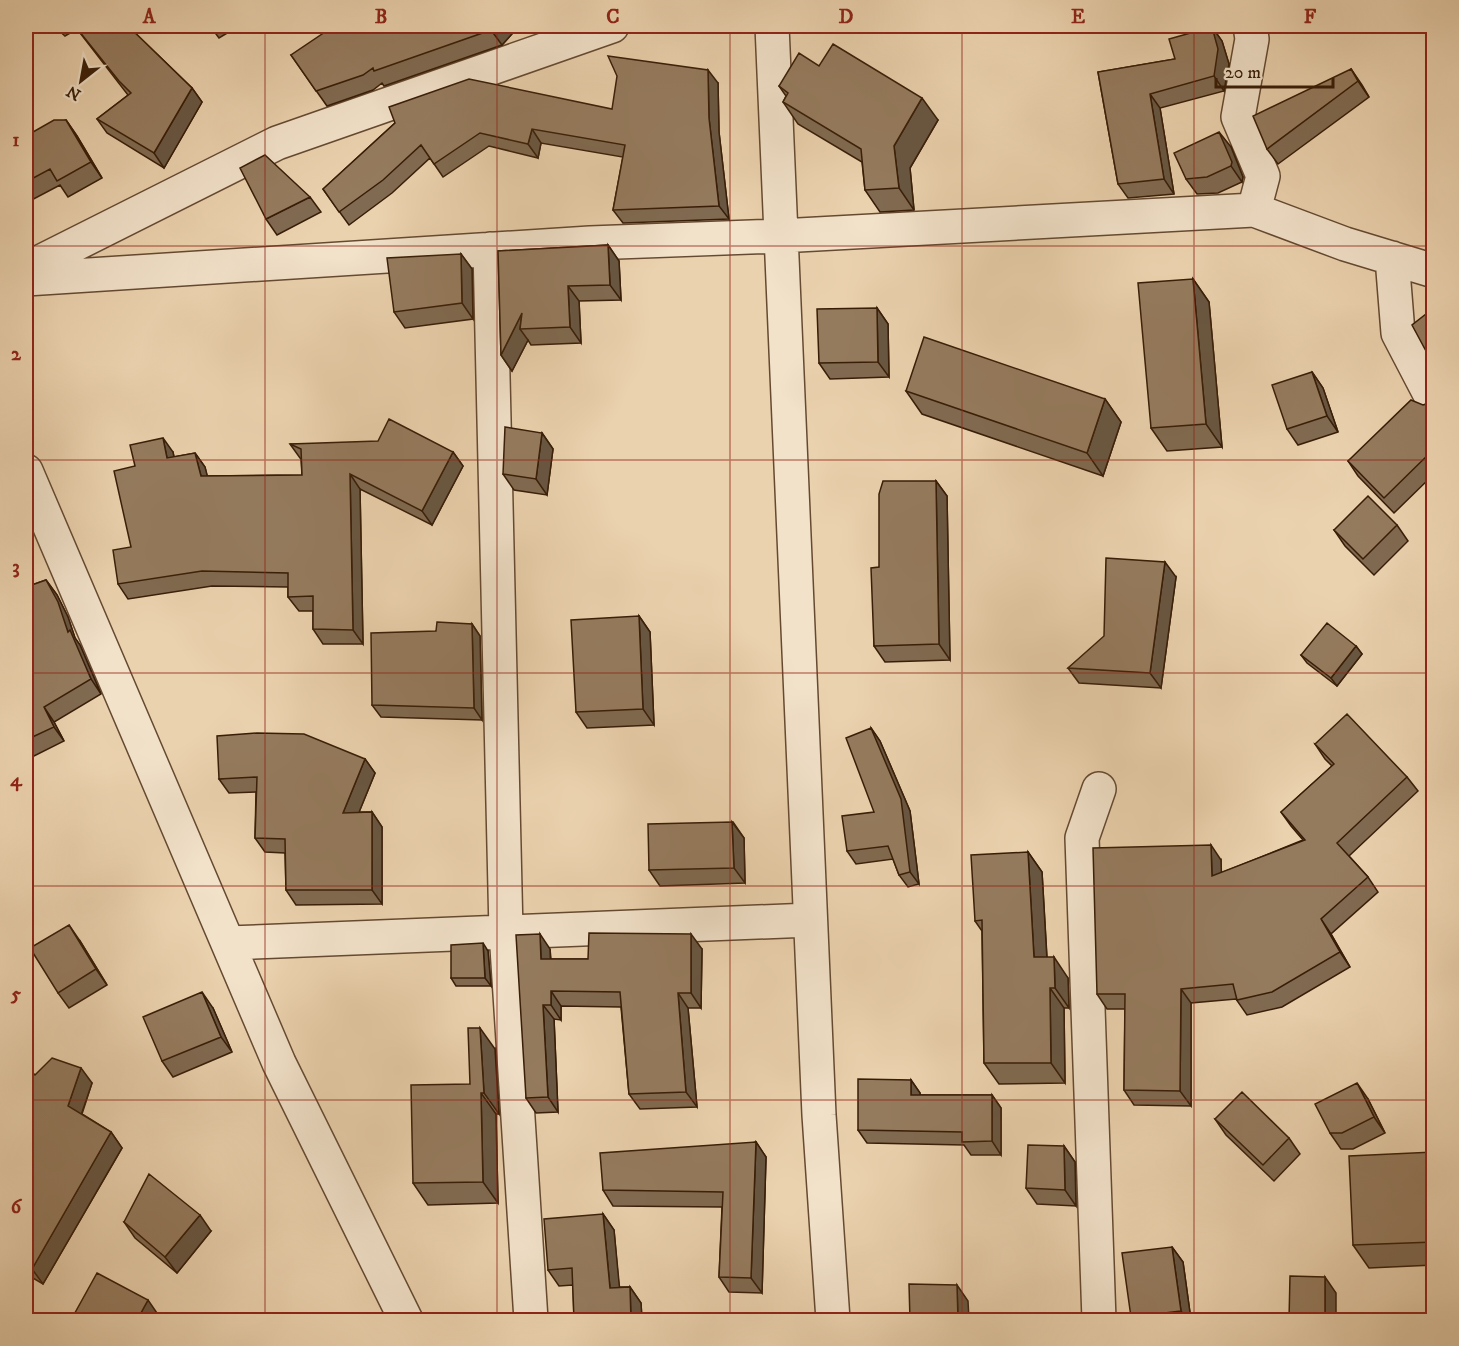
<svg xmlns="http://www.w3.org/2000/svg" width="1459" height="1346" font-family="'IM FELL DW Pica',serif">
	<style>
		.lines { fill: none; stroke-linecap: round; stroke-linejoin: round }
		.street-casing { stroke: #654a31; stroke-width: 36 }
		.street { stroke: #f2e2ca; stroke-width: 33 }
		.wall { fill: #806a51; stroke: #381d07; stroke-width: 1.5 }
		.shaded-wall { fill: #685642; stroke: #381d07; stroke-width: 1.5 }
		.building { fill: #957b5e; stroke: #381d07; stroke-width: 1.5 }
		.grid { fill: none; stroke: #8f2418; stroke-width: 1.5; stroke-opacity: 0.55 }
		.neatline { fill: none; stroke: #8f2418; stroke-width: 2 }
		.grid-label { font-size: 20px; text-anchor: middle; font-weight: bold; fill: #8f2418 }
	</style>
	<rect width="100%" height="100%" fill="#ebd2ae"/>
	<filter id="stains"><feTurbulence type="fractalNoise" baseFrequency=".00333" numOctaves="4"/><feColorMatrix values="0 0 0 0 .2 0 0 0 0 .09 0 0 0 0 .02 0 0 0 .5 -.17"/></filter>
	<radialGradient id="worn" r=".72"><stop offset=".6" stop-color="#630" stop-opacity="0"/><stop offset="1" stop-color="#630" stop-opacity=".3"/></radialGradient>
	<g class="lines">
		<defs>
			<path id="street" d="M772 26 819 1115 833 1320
				M1250 26 1252 39 1238 117 1263 176 1254 210
				M490 249 506 932 531 1320
				M1392 258 1398 333 1434 402
				M26 269 277 143 612 26
				M26 279 590 243 780 236 1254 210 1345 244 1434 271
				M26 471 279 1063 406 1320
				M228 943 810 920
				M1099 1320 1082 838 1099 789"/>
		</defs>
		<use href="#street" class="street-casing"/>
		<use href="#street" class="street"/>
	</g>
	<path class="wall" d="M54 26H128L192 88 202 102 164 168 107 133 97 119 128 95 77 29 65 36Z
		M210 26H239L219 38Z
		M519 26 502 45 384 86 382 83 373 90 327 106 291 55Z
		M1212 27 1222 41 1229 64 1224 91 1160 108 1174 194 1128 198 1118 184 1098 72 1175 59Z
		M26 47 30 55 26 58Z
		M819 66 938 120 910 168 914 210 880 212 865 190 862 162 798 124 783 102 786 96 779 86Z
		M1351 69 1369 97 1278 164 1267 149Z
		M718 83 719 132 729 219 623 223 613 210 623 157 541 143 538 158 489 146 443 177 430 158 392 193 349 225 323 189 395 123 612 109Z
		M66 120 77 136 102 178 68 197 60 185 26 203V136Z
		M1231 147 1243 177 1242 182 1218 193 1197 194 1186 179Z
		M310 197 321 212 277 235 266 219Z
		M608 245 619 261 621 300 579 301 581 343 531 345 528 340 512 371 501 355 498 251Z
		M461 254 472 269 473 319 405 328 394 312Z
		M1193 279 1209 302 1222 447 1167 451 1151 428Z
		M877 308 888 324 889 377 830 379 819 363Z
		M1312 372 1323 388 1338 432 1298 445 1287 429Z
		M906 391 1105 399 1121 422 1103 476 922 414Z
		M1434 402V474L1394 513 1358 476 1348 461 1423 405Z
		M542 433 553 449 547 495 514 490 503 474Z
		M290 444 453 452 463 466 432 525 360 489 363 644H323L313 629V611H299L288 597V587L212 586 128 599 118 584 131 547 135 466 173 452 174 457 195 453 205 467 207 476 302 475 301 459 300 458Z
		M936 481 947 496 950 660 885 662 874 646 879 567Z
		M1397 525 1408 541 1374 575 1345 546 1334 530Z
		M1176 577 1161 688 1079 683 1068 668Z
		M46 580 57 595 68 617 75 638 80 645 101 694 54 722 64 741 26 760V587Z
		M639 616 650 632 654 725 587 728 576 712Z
		M472 624 480 636 482 720 381 717 372 705 436 631Z
		M1356 646 1362 654 1337 686 1307 663 1301 655Z
		M871 728 880 741 910 811 919 884 908 887 899 875 893 859 856 864 847 851 874 812Z
		M1315 744 1407 777 1418 791 1349 856 1368 877 1378 892 1331 934 1350 967 1282 1007 1247 1015 1236 999 1191 1003V1106L1134 1105 1124 1090 1125 1009H1107L1097 994 1221 860V873L1303 840 1291 826 1281 812 1332 766 1325 759Z
		M365 759 375 773 359 812H372L382 827V904L296 905 286 890 285 853 265 852 255 838 256 792 229 793 219 779Z
		M733 822 744 838 745 883 660 886 649 870Z
		M1028 852 1042 872 1047 957 1068 978 1069 1008H1064L1065 1083 999 1084 984 1063 982 931 975 921Z
		M26 867 30 874 26 878Z
		M80 941 107 985 69 1008 58 993Z
		M550 949 551 959H588L702 949 701 1008H688L697 1107 640 1109 629 1094 621 1007 561 1006V1020L554 1019 558 1112 536 1113 526 1098Z
		M488 951 491 986H456L451 978Z
		M213 1008 232 1052 173 1077 162 1061Z
		M495 1049 499 1114H496L498 1203 428 1205 413 1183 470 1084Z
		M26 1067 35 1075 92 1083 82 1114 111 1132 122 1148 43 1284 26 1274V1164L29 1158 26 1156Z
		M911 1080 920 1093V1095H992L1001 1108V1155H971L964 1145 867 1143 858 1130Z
		M1368 1099 1385 1133 1353 1149H1341L1330 1133Z
		M1215 1119 1289 1138 1300 1154 1274 1181 1226 1135Z
		M756 1142 766 1157 762 1293 729 1292 719 1277 722 1207 613 1206 603 1190Z
		M1064 1146 1075 1162 1076 1206 1037 1204 1026 1188Z
		M1434 1152V1265L1369 1268 1353 1245Z
		M603 1214 614 1230 619 1287H630L641 1303 642 1320H574L573 1285 559 1286 548 1270Z
		M124 1222 211 1231 177 1273 135 1238Z
		M1172 1247 1183 1262 1191 1320H1134L1131 1317Z"/>
	<path class="shaded-wall" d="M495 26H519L502 45 491 30Z
		M1212 27 1222 41 1229 64 1224 91 1214 76Z
		M1351 69 1362 85 1369 97 1358 81Z
		M708 70 718 83 719 132 729 219 719 206 709 118Z
		M192 88 202 102 164 168 154 153Z
		M1150 94 1160 108 1174 194 1164 179Z
		M922 98 938 120 910 168 914 210 899 188 894 146Z
		M66 120 77 136 102 178 91 162Z
		M532 129 541 143 538 158 528 144Z
		M1219 132 1231 147 1243 177 1242 182 1231 166Z
		M608 245 619 261 621 300 610 285Z
		M461 254 472 269 473 319 462 303Z
		M1193 279 1209 302 1222 447 1206 424Z
		M568 286 579 301 581 343 570 327Z
		M877 308 888 324 889 377 878 362Z
		M522 313 520 329 528 340 512 371 501 355Z
		M1312 372 1323 388 1338 432 1327 416Z
		M1105 399 1121 422 1103 476 1087 453Z
		M542 433 553 449 547 495 536 479Z
		M163 438 173 452 177 473 167 458Z
		M453 452 463 466 432 525 422 511Z
		M195 453 205 467 211 490 201 476Z
		M350 474 360 489 363 644 353 630Z
		M936 481 947 496 950 660 939 644Z
		M1165 562 1176 577 1161 688 1150 673Z
		M46 580 57 595 68 617 75 638 80 645 101 694 91 679 68 632Z
		M639 616 650 632 654 725 643 709Z
		M472 624 480 636 482 720 474 708Z
		M1356 646 1362 654 1337 686 1331 678Z
		M44 707 54 722 64 741 54 727Z
		M871 728 880 741 910 811 919 884 910 872Z
		M365 759 375 773 353 827 343 813Z
		M372 812 382 827V904L372 890Z
		M732 822 744 838 745 883 734 868Z
		M1211 845 1221 860 1222 891 1212 876Z
		M1028 852 1042 872 1048 978 1034 957Z
		M1321 919 1331 934 1350 967 1340 952Z
		M69 925 80 941 107 985 96 969Z
		M540 934 550 949 551 974 541 959Z
		M691 934 702 949 701 1008 691 993Z
		M483 943 488 951 491 986 485 978Z
		M1054 957 1068 978 1069 1008 1055 988Z
		M1050 988 1064 1008 1065 1083 1051 1063Z
		M1181 989 1191 1003V1106L1180 1091Z
		M551 991 561 1006V1020L551 1005Z
		M202 992 213 1008 232 1052 221 1037Z
		M678 993 688 1008 697 1107 686 1092Z
		M543 1005 554 1019 558 1112 548 1097Z
		M480 1028 495 1049 499 1114 484 1093Z
		M81 1068 92 1083 79 1121 68 1106Z
		M911 1080 920 1093V1108L911 1095Z
		M1357 1083 1368 1099 1385 1133 1374 1117Z
		M481 1093 496 1114 498 1203 483 1182Z
		M992 1095 1001 1108V1155L992 1141Z
		M111 1132 122 1148 43 1284 32 1269Z
		M756 1142 766 1157 762 1293 751 1278Z
		M1064 1146 1075 1162 1076 1206 1065 1190Z
		M603 1214 614 1230 621 1303 610 1288Z
		M200 1215 211 1231 177 1273 165 1257Z
		M1172 1247 1183 1262 1191 1320H1188L1181 1311Z
		M1325 1277 1336 1293V1320H1325Z
		M957 1285 968 1301 969 1320H958Z
		M630 1287 641 1303 642 1320H631Z
		M148 1300 159 1316 156 1320H137Z"/>
	<path class="building" d="M75 26H128L192 88 154 153 97 119 131 93 119 81Z
		M334 26H439L440 29 444 26H495L491 30 374 71 373 68 363 75 316 91 291 55Z
		M1212 27 1218 49 1214 76 1150 94 1164 179 1118 184 1098 72 1175 59 1169 39Z
		M833 44 922 98 894 146 899 188 865 190 861 149 783 102 788 93 779 86 799 53 819 66Z
		M608 56 708 70 709 118 719 206 613 210 625 145 532 129 528 144 480 133 434 164 421 145 383 180 339 212 323 189 395 123 389 107 469 79 612 109 617 76Z
		M1351 69 1358 81 1267 149 1253 116Z
		M54 120H66L91 162 57 181 50 169 26 182V136Z
		M1219 132 1232 162 1231 166 1207 177 1186 179 1174 153Z
		M265 155 310 197 266 219 240 168Z
		M1434 195V208L1427 201Z
		M608 245 610 285 568 286 570 327 520 329 522 313 501 355 498 251Z
		M461 254 462 303 394 312 387 258Z
		M1193 279 1206 424 1151 428 1138 283Z
		M877 308 878 362 819 363 817 309Z
		M1426 314 1434 323V366L1412 325Z
		M924 337 1105 399 1087 453 906 391Z
		M1312 372 1327 416 1287 429 1272 385Z
		M1411 400 1423 405 1434 402V449L1384 498 1348 461Z
		M389 419 453 452 422 511 350 474 353 630 313 629V596L288 597V573L202 571 118 584 113 550 131 547 114 471 135 466 130 445 163 438 167 458 195 453 201 476 302 475 301 449 290 444 378 441Z
		M505 427 542 433 536 479 503 474Z
		M883 481H936L939 644 874 646 871 568 879 567V494Z
		M1368 496 1397 525 1363 559 1334 530Z
		M1106 558 1165 562 1150 673 1068 668 1104 636Z
		M46 580 58 602 68 632 70 630 91 679 44 707 54 727 26 740V587Z
		M639 616 643 709 576 712 571 620Z
		M437 622 472 624 474 708 372 705 371 633 436 631Z
		M1327 623 1356 646 1331 678 1301 655Z
		M1347 714 1407 777 1337 843 1368 877 1321 919 1340 952 1272 992 1237 1000 1233 984 1181 989 1180 1091 1124 1090 1125 994H1097L1093 848 1211 845 1212 876 1305 840 1281 812 1334 764 1315 744Z
		M871 728 901 799 910 872 899 875 888 846 847 851 842 816 874 812 846 738Z
		M257 733 304 734 365 759 343 813 372 812V890H286L285 839 255 838 257 777 219 779 217 736Z
		M732 822 734 868 649 870 648 824Z
		M1028 852 1034 957H1054L1055 988H1050L1051 1063H984L982 920 975 921 971 855Z
		M69 925 96 969 58 993 30 948Z
		M589 933 691 934V993H678L686 1092 629 1094 620 992 551 991V1005H543L548 1097 526 1098 516 935 540 934 541 959H588Z
		M483 943 485 978H451V945Z
		M202 992 221 1037 162 1061 143 1017Z
		M468 1028H480L484 1093H481L483 1182 413 1183 411 1085 470 1084Z
		M52 1058 81 1068 68 1106 111 1132 32 1269 26 1265V1164L33 1152 26 1147V1067L35 1075Z
		M858 1079 911 1080V1095H992V1141L962 1142V1132L858 1130Z
		M1357 1083 1374 1117 1342 1133H1330L1315 1104Z
		M1242 1092 1289 1138 1263 1165 1215 1119Z
		M756 1142 751 1278 719 1277 723 1192 603 1190 600 1153Z
		M1028 1145 1064 1146 1065 1190 1026 1188Z
		M1434 1152V1242L1353 1245 1349 1156Z
		M149 1174 200 1215 165 1257 124 1222Z
		M603 1214 610 1288 630 1287 631 1320H574L572 1268 548 1270 544 1219Z
		M1172 1247 1181 1311 1131 1317 1122 1253Z
		M97 1273 148 1300 137 1320H71Z
		M1290 1276 1325 1277V1320H1289Z
		M909 1284 957 1285 958 1320H910Z"/>
	<path class="grid" d="M265 26V1320M497 26V1320M730 26V1320M962 26V1320M1194 26V1320M26 246H1434M26 460H1434M26 673H1434M26 886H1434M26 1100H1434"/>
	<rect width="1459" height="1346" fill="none" stroke="#ebd2ae" stroke-width="66"/>
	<g transform="translate(81 81) rotate(211)" stroke="#f2e2ca" stroke-width="4.5" paint-order="stroke">
	<path d="M0-4.5L10 22L0 15L-10 22Z" fill="#381d07"/>
	<text y="-9" font-size="16" font-weight="bold" text-anchor="middle" fill="#381d07">N</text>
	</g>
	<path d="M1216 78v9h117v-9" fill="none" stroke="#381d07" stroke-width="3"/>
	<text x="1225" y="78" font-size="18" fill="#381d07" stroke="#f2e2ca" stroke-width="4.5" paint-order="stroke">20 m</text>
	<rect x="33" y="33" width="1393" height="1280" class="neatline"/>
	<g class="grid-label">
		<text x="149" y="23">A</text>
		<text x="381" y="23">B</text>
		<text x="613" y="23">C</text>
		<text x="846" y="23">D</text>
		<text x="1078" y="23">E</text>
		<text x="1310" y="23">F</text>
		<text x="16" y="146">1</text>
		<text x="16" y="360">2</text>
		<text x="16" y="573">3</text>
		<text x="16" y="786">4</text>
		<text x="16" y="1000">5</text>
		<text x="16" y="1213">6</text>
	</g>
	<rect width="100%" height="100%" filter="url(#stains)"/>
	<rect width="100%" height="100%" fill="url(#worn)"/>
</svg>
